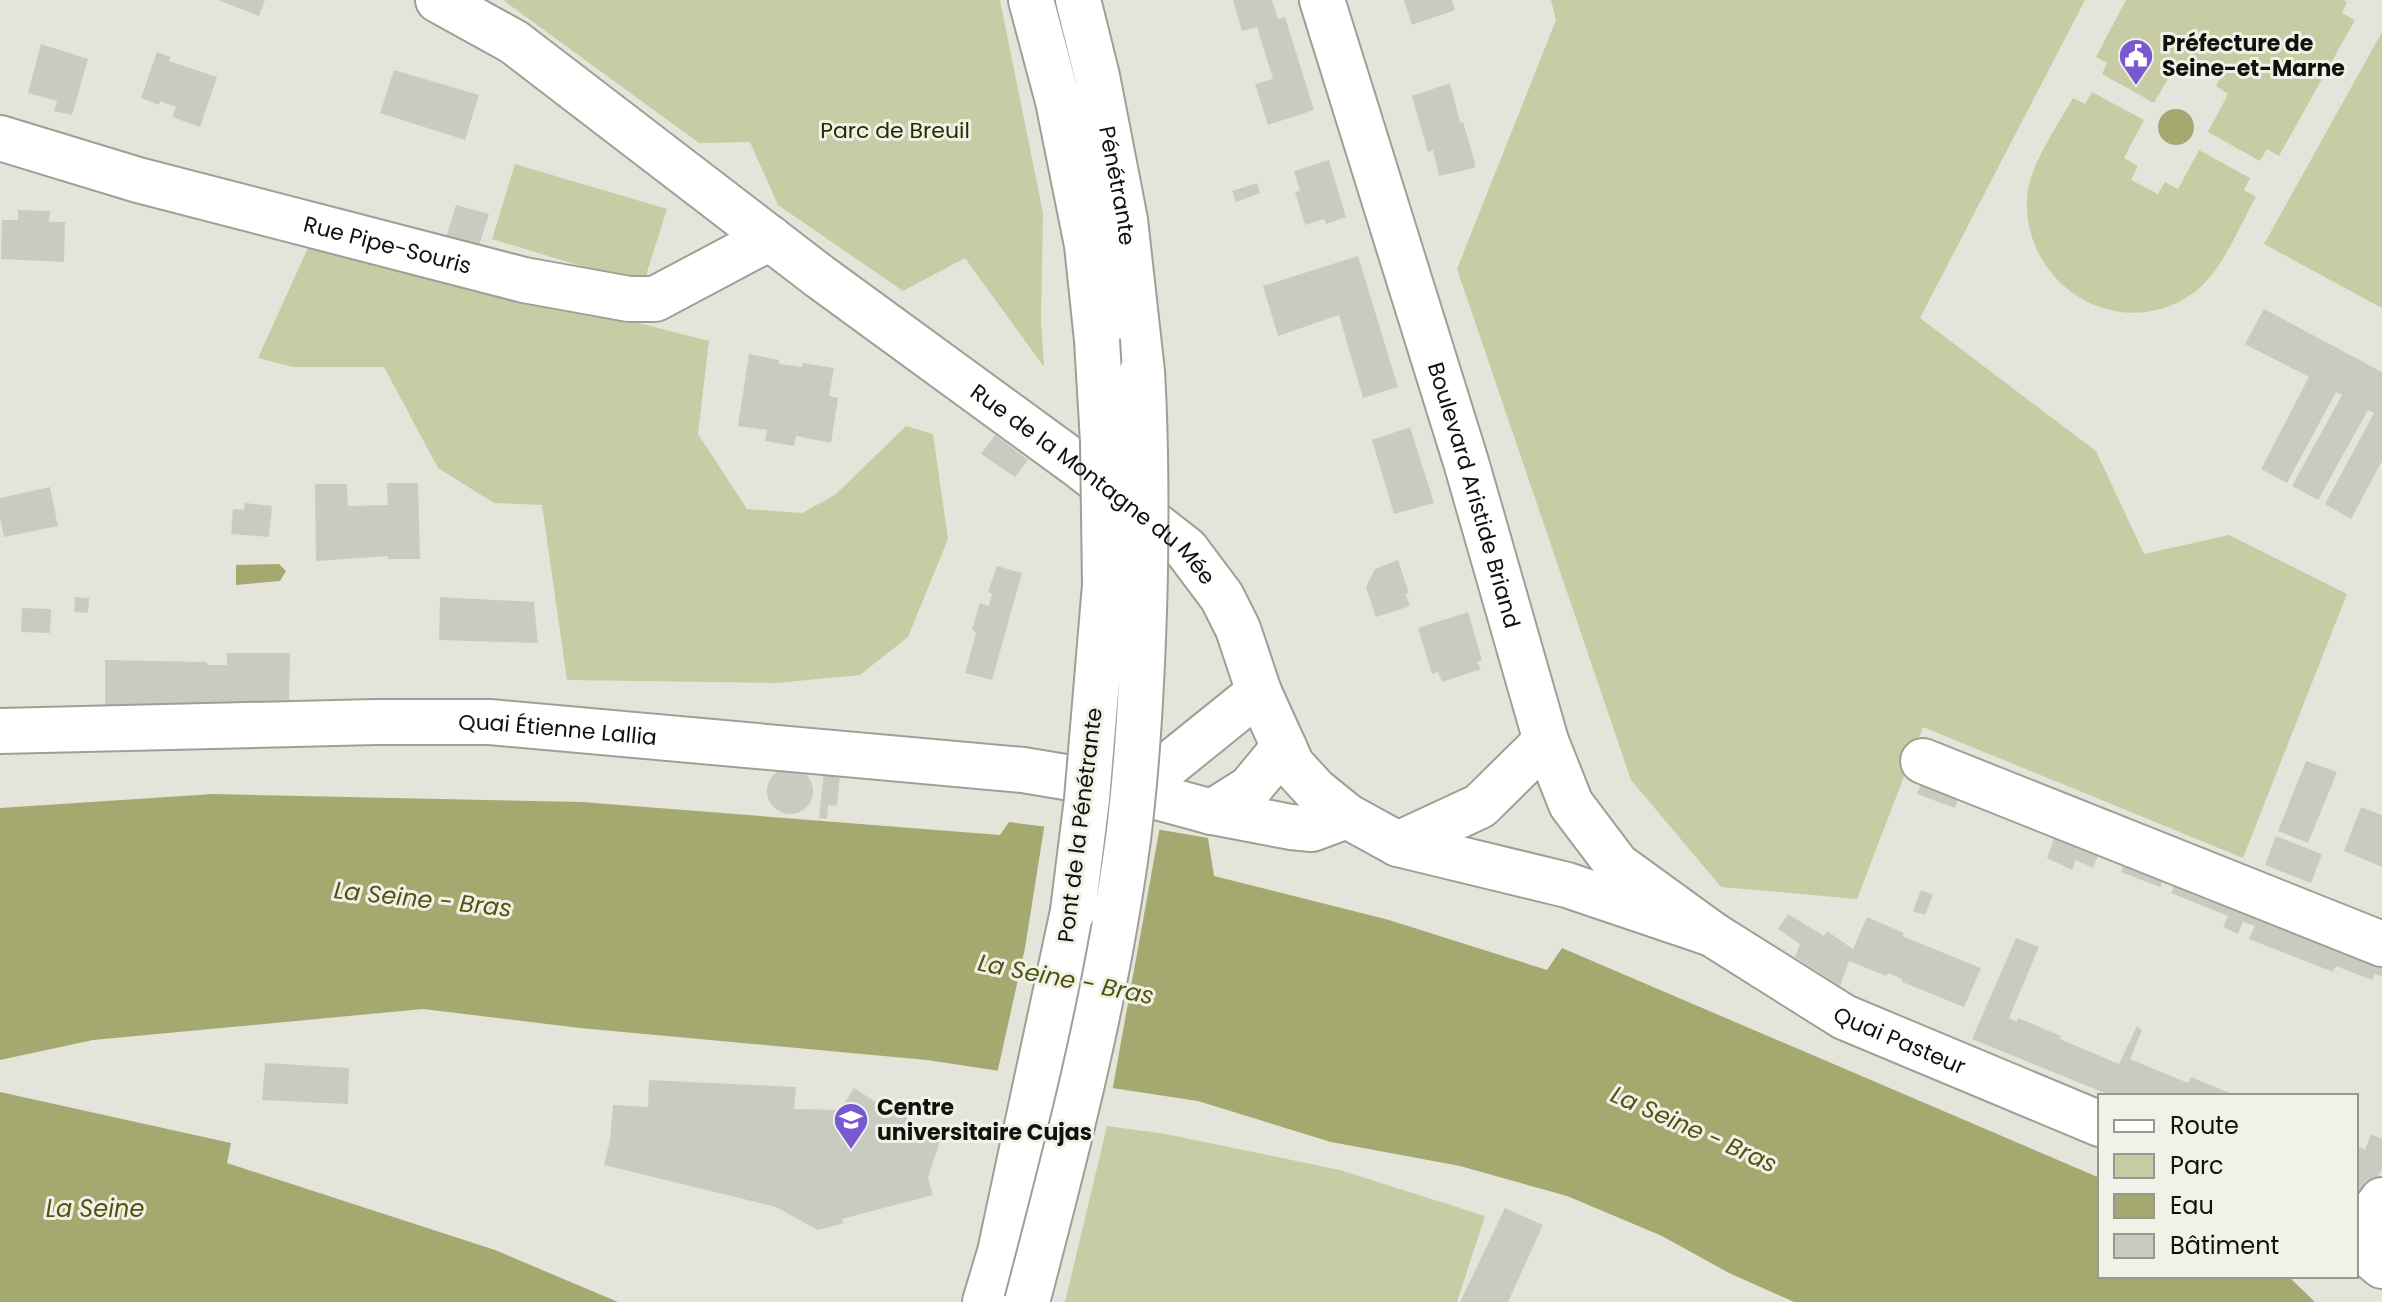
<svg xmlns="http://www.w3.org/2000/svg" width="2382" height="1302" font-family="Poppins,sans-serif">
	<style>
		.green { fill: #c8cca5 }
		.water { fill: #a5a970 }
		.pier { fill: #e4e5da }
		.building { fill: #cacbc0 }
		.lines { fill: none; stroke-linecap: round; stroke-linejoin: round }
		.minor-casing { stroke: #9fa095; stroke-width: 48 }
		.major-casing { stroke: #9fa095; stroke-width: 48 }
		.minor { stroke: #fff; stroke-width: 44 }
		.major { stroke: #fff; stroke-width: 44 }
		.major-bridge-casing { stroke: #9fa095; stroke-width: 48; stroke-linecap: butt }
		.major-bridge { stroke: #fff; stroke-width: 44 }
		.labels { text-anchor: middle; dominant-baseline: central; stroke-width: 6; stroke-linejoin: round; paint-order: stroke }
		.poi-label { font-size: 22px; font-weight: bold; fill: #11120e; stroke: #f1f2e7; text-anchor: start }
		.park-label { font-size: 22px; fill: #2a2c00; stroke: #f1f2e7 }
		.street-label { font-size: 22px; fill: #11120e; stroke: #f1f2e7 }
		.water-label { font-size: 24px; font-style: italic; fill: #50530f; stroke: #f1f2e7 }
	</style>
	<rect width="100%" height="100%" fill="#e4e5da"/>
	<path class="green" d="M503 0H1000L1043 213 1041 321 1044 367 965 258 903 291 778 205 750 142 699 143Z
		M1551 0H2085L1920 318 2096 451 2144 554 2229 535 2347 594 2243 858 1923 727 1857 899 1721 887 1631 780 1457 269 1556 20Z
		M2126 0H2343L2347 2 2342 13 2355 20 2279 156 2267 149 2260 161 2208 132 2228 94 2216 86 2223 74 2198 60 2190 72 2176 65 2154 103 2102 74 2107 63 2096 57Z
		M2382 32V308L2264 244Z
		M2092 92 2144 120 2124 158 2138 166 2131 180 2158 194 2165 182 2178 189 2199 150 2250 178 2244 190 2256 197C2238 228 2222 273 2192 294 2118 345 2022 285 2027 197 2029 166 2058 125 2073 98L2085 104Z
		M515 164 667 209 643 285 492 239Z
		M312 239 709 341 698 434 747 509 802 513 835 495 906 426 933 434 948 539 908 637 860 675 776 683 567 680 542 505 494 503 438 468 384 367H293L258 358Z
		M1107 1126 1166 1134 1340 1170 1485 1216 1457 1302H1065Z"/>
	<path class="water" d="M2158 127a18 18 0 1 1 36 0a18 18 0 1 1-36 0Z
		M279 564 286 571 280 581 236 585V565Z
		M213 794 582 802 1000 835 1009 822 1063 829 1104 820 1208 838 1214 876 1389 920 1547 970 1562 948 2100 1178V1276H2288L2315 1302H1794L1729 1273 1662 1236 1567 1196 1460 1166 1331 1142 1198 1101 927 1060 580 1028 423 1009 93 1040 0 1060V808Z
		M0 1092 231 1143 227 1163 495 1250 618 1302H0Z"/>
	<path class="pier" d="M1105 816 1160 826 1112 1092 997 1074 1025 948 1045 822 1063 825Z"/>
	<path class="building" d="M218 0H265L259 16Z
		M1233 0H1272L1278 19 1285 17 1314 110 1268 125 1255 84 1273 79 1257 27 1242 31Z
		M1404 0H1452L1455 10 1412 25Z
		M41 44 88 59 72 115 54 111 57 101 28 93Z
		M157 52 171 57 169 61 217 77 200 127 172 117 176 107 160 101 159 105 141 98Z
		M394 70 479 95 465 140 380 113Z
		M1450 83 1460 122H1463L1475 163 1474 168 1439 176 1433 150 1428 152 1412 96Z
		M1329 160 1346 217 1326 224 1324 219 1305 225 1295 192 1300 191 1294 171Z
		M1257 183 1260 193 1236 202 1232 191Z
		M456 205 489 214 478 249 445 241Z
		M18 210 50 211 49 222H65L64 262 1 259 2 220H18Z
		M1358 256 1398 387 1363 398 1339 315 1278 336 1263 286Z
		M2264 309 2382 372V461L2351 519 2325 504 2374 413 2368 410 2318 500 2292 486 2342 395 2336 392 2287 483 2261 469 2309 377 2245 344Z
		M749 354 779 360V364L802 367 803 363 834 368 829 396 838 398 831 443 796 436 794 446 765 441 767 430 738 426Z
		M1410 427 1434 503 1394 514 1372 440Z
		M995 435 1028 460 1015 477 981 454Z
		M387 483H418L420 559H388V556L316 561 315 484H347L348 506 388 505Z
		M50 487 58 526 4 537 0 518V498Z
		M245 503 272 506 269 537 231 534 233 509 244 510Z
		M1398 560 1409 593 1405 594 1410 606 1376 617 1366 587 1375 569Z
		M997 566 1022 573 992 680 965 673 976 633 972 629 980 603 989 606 992 594 988 592Z
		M75 597 89 598 88 613 74 612Z
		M440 597 534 602 538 643 439 640Z
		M22 608 51 609 50 633 21 632Z
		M1468 612 1482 660 1477 662 1481 669 1442 682 1438 672 1432 674 1418 628Z
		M227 653H290L289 704 105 705V660L207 662V665H227Z
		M2306 761 2337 772 2308 843 2278 831Z
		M767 791a23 23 0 1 1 46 0a23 23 0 1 1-46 0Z
		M1926 771 1964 786 1955 808 1917 794Z
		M824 772 840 774 837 806 828 805 827 819 819 818Z
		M2361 807 2382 815V867L2344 851Z
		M2056 821 2105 839 2093 868 2076 860 2072 870 2047 858 2054 839 2050 837Z
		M2276 836 2322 854 2311 883 2265 865Z
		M2130 849 2169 865 2160 887 2121 872Z
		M2180 872 2382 952V977L2375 974 2372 980 2336 966 2333 972 2249 939 2255 926 2243 922 2238 934 2223 927 2228 916 2171 893Z
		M1921 890 1933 895 1925 915 1913 911Z
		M1788 914 1824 936 1827 931 1853 949 1867 917 1904 933 1902 936 1981 968 1964 1007 1902 982V979L1888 973 1886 976 1849 961 1840 986 1795 957 1800 944 1778 929Z
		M2016 938 2039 947 2009 1018 2017 1022 2018 1018 2061 1036 2060 1039 2119 1064 2137 1026 2142 1030 2130 1059 2188 1083 2191 1077 2237 1096H2112L1972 1039Z
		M265 1063 349 1068 348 1104 262 1100Z
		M649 1080 796 1087 794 1109 840 1110 854 1088 897 1116 906 1113 907 1121 940 1141 928 1177 933 1195 842 1219 844 1223 818 1230 776 1207 604 1165 610 1140 613 1105 648 1107Z
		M2371 1134 2382 1139V1170L2374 1182 2363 1190 2356 1189V1145L2365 1150Z
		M1505 1208 1543 1225 1508 1302H1460Z"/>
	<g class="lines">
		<defs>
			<g id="minor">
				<path id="s1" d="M438 0 514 42 819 276 1078 465 1186 549 1222 597 1238 629 1259 692 1292 765 1315 790 1347 816 1398 844 1567 885 1712 934"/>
				<path id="s2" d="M1322 0 1466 462 1546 741 1571 804 1617 865 1712 934 1844 1017 2100 1124"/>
				<path id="s3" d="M0 138 138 180 524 280 629 299H655L770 238"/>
				<path id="s4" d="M0 731 376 722H490L1023 770 1113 785 1212 812 1291 827 1312 829 1347 816"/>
				<path d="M1923 761 2382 944"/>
				<path d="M1113 785 1171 763 1259 692"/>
				<path d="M1212 812 1250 788 1284 747"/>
				<path d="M1398 844 1480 806 1546 741"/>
				<path d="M2356 1235 2382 1200"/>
				<path d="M2356 1244 2382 1266"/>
			</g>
			<g id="major">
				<path d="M1031 0 1058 101 1087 245 1097 340"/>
				<path id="s5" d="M1078 0 1097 76 1125 220 1142 372"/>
				<path d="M985 1302 1000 1252 1073 911"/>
			</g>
		</defs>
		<use href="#minor" class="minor-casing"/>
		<use href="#major" class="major-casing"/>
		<use href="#minor" class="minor"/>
		<use href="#major" class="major"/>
		<defs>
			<path id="major-bridge" d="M1073 911 1087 799 1105 585 1103 442 1097 340
				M1027 1302C1067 1150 1107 996 1128 839 1139 751 1143 662 1145 573 1146 505 1146 439 1142 372"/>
		</defs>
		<use href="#major-bridge" class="major-bridge-casing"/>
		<use href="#major-bridge" class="major-bridge"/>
	</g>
	<defs>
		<symbol id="civic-pin" viewBox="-11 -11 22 30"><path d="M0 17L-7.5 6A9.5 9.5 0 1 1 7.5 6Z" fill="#7958d2" stroke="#f1f2e7"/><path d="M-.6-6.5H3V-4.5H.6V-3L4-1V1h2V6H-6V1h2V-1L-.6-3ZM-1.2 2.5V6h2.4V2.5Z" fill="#fff"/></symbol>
		<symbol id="university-pin" viewBox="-11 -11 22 30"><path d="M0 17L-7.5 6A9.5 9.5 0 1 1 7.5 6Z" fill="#7958d2" stroke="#f1f2e7"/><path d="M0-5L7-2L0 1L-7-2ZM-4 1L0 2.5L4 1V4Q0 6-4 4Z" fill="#fff"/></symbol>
	</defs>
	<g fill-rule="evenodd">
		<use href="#civic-pin" x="2116" y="36" width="40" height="54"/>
		<use href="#university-pin" x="831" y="1100" width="40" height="54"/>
	</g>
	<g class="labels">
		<g class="poi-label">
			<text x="2162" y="43">Préfecture de<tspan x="2162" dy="25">Seine-et-Marne</tspan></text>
			<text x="877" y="1107">Centre<tspan x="877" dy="25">universitaire Cujas</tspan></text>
		</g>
		<g class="park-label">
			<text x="895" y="130">Parc de Breuil</text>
		</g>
		<g class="street-label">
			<text stroke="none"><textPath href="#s5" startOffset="190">Pénétrante</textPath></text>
			<text stroke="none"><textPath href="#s3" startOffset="402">Rue Pipe-Souris</textPath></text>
			<text stroke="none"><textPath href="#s1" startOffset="816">Rue de la Montagne du Mée</textPath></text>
			<text stroke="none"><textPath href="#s2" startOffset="518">Boulevard Aristide Briand</textPath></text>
			<text stroke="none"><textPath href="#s4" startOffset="558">Quai Étienne Lallia</textPath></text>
			<text transform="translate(1080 825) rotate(-83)">Pont de la Pénétrante</text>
			<text stroke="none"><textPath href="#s2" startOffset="1252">Quai Pasteur</textPath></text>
		</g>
		<g class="water-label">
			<text transform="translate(423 899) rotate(6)">La Seine - Bras</text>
			<text transform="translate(1066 979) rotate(11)">La Seine - Bras</text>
			<text transform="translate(1694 1129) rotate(24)">La Seine - Bras</text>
			<text x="95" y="1208">La Seine</text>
		</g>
	</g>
	<rect x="2098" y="1094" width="260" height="184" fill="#f1f2e7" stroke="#979890" stroke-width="2"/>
	<rect x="2114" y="1120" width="40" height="12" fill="#ffffff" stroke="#979890" stroke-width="2"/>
	<text x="2170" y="1134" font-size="24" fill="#11120e">Route</text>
	<rect x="2114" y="1154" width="40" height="24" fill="#c8cca5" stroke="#979890" stroke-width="2"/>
	<text x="2170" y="1174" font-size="24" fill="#11120e">Parc</text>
	<rect x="2114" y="1194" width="40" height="24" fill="#a5a970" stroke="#979890" stroke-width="2"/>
	<text x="2170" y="1214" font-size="24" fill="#11120e">Eau</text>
	<rect x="2114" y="1234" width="40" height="24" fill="#cacbc0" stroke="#979890" stroke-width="2"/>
	<text x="2170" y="1254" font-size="24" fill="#11120e">Bâtiment</text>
</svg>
